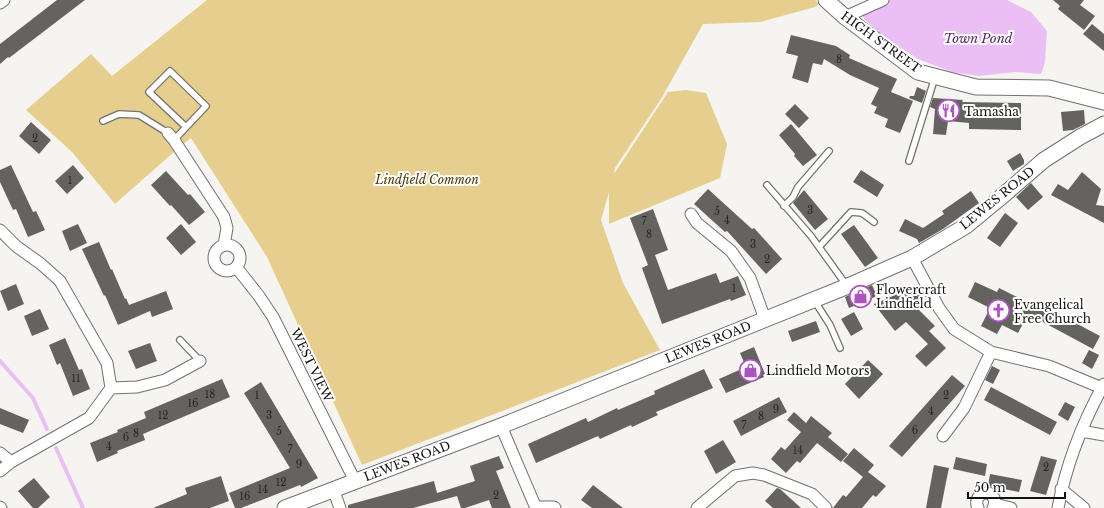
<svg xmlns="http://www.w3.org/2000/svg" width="1104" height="508" font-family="'Libre Baskerville',serif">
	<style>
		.green { fill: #e6ce8f }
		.water { fill: #ebbff5 }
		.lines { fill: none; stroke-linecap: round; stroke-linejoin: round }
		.stream { stroke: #ebbff5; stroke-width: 4 }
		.building { fill: #656360 }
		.lane-casing { stroke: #72716d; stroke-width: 8 }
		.street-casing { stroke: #72716d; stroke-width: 13 }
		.secondary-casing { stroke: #72716d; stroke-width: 17 }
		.lane { stroke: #fff; stroke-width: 5.5 }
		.street { stroke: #fff; stroke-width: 11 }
		.secondary { stroke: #fff; stroke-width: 15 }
		.labels { text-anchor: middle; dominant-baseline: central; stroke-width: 4; stroke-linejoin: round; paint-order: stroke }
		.number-label { font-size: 10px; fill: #282625 }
		.street-label { font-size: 12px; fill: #131211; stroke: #fff }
		.poi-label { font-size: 12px; fill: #131211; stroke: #fff; text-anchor: start }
		.park-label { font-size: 12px; font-style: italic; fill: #463600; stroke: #fff }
		.water-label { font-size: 13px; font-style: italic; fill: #5a2766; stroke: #fff }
	</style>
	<rect width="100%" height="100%" fill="#f6f4f0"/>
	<path class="green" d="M207 0H815L819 4 815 7 760 22 703 24 661 99 615 168 614 174 668 92 686 90 706 93 727 144 720 178 609 224V192L601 220 623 283 660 350 362 465 267 257 191 138 175 151 115 204 72 152 26 110 91 54 112 76Z"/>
	<path class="water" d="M888 0H1007L1031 12 1047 31 1045 62 1041 74 1015 72 979 76 952 72 918 59 888 39 865 20 862 15Z"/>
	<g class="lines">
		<path class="stream" d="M0 361 33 398 47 429
			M56 448 83 508"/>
	</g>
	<path class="building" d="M57 0H85L9 58 8 57 0 64V44Z
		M1053 0H1084L1080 5 1095 16 1084 30 1058 9 1060 6Z
		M1092 24 1104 34V51L1083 34Z
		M791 35 836 46 850 55 849 58 897 79 891 92 913 101 900 133 885 127 888 119 874 113 877 107 871 104 879 88 850 75 824 59 822 65 813 63 808 83 792 78 798 56 786 53Z
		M917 87 926 91 922 103 909 98 910 96H914Z
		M933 98 963 100 962 102 1021 103V130L969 129V123L948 121 946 135 933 134 935 109 930 107Z
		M795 104 809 118 799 128 785 114Z
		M1084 110 1085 124 1073 130 1063 131 1061 112Z
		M31 122 51 140 39 154 19 136Z
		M791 124 817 155 803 166 794 156 795 154 779 135Z
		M1020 153 1024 160V164L1013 171 1007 161Z
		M11 165 33 212 36 211 45 230 28 237 16 209 13 210 0 182V170Z
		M73 165 84 178 67 194 55 181Z
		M861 170 884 185 877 197 853 182Z
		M166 171 188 195 190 194 205 212 189 225 171 205 170 206 151 185Z
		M1082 172 1101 189 1096 205 1104 206V223L1051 195 1058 184 1068 190Z
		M1031 183 1043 197 1028 210 1016 197Z
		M708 189 752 229 754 228 782 259 766 274 727 231 725 232 694 204Z
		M804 190 828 219 815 230 793 203Z
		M971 191 979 203 943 229 919 243 917 239 899 231 905 219 923 228 944 214 942 211Z
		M653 209 668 250 655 255 668 290 716 273 720 283 738 276 746 295 731 301 730 299 662 324 642 268 648 265 630 218Z
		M1005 213 1018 223 1000 247 987 238Z
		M78 224 87 243 70 251 62 231Z
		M181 224 196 242 181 255 166 238Z
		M854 225 878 258 865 267 841 234Z
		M99 242 111 270 112 269 125 299 126 298 129 305 166 291 173 309 152 317 150 311 118 325 105 295 104 296 82 249Z
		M975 282 997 292 999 288 1033 305 1034 301 1100 336 1093 349 1028 314 1018 333 1002 325 997 334 981 326 990 308 968 297Z
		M16 284 24 304 8 311 0 291Z
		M872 285 877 296 849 308 845 297Z
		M916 286 924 304 917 308 935 326 929 331 946 348 926 367 915 356 928 344 906 322 895 331 874 304Z
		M40 309 49 329 32 336 24 316Z
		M854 312 863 329 851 336 841 319Z
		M816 321 820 332 792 342 788 331Z
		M65 338 79 370 82 369 90 389 73 396 60 363 57 365 49 345Z
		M150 343 157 361 136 369 128 351Z
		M754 347 765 374 763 375 764 377 726 393 719 379 746 367 740 353Z
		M1089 350 1099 355 1092 369 1082 363Z
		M868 360 883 374 859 399 845 384Z
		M992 366 1000 370 993 384 985 380Z
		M704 369 713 388 656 412 658 415 632 427 631 425 600 439 598 436 536 463 528 444 586 418 588 422 617 408 618 410 655 394 654 391Z
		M952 375 965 386 902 457 889 446Z
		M222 379 230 397 143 434 145 440 117 451 118 453 97 462 90 443 118 432 117 430 146 418 144 412Z
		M261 382 318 478 301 487 300 485 241 508H235L229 493 290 468 244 393Z
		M991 387 1057 422 1050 435 984 400Z
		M779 397 787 412 741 436 733 421Z
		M1065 402 1075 407 1068 421 1058 415Z
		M0 408 29 420 23 433 0 424Z
		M794 412 806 423 811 416 832 433 828 437 848 454 841 462 817 443 800 463 797 461 786 473 771 459 781 447 785 450 801 432 787 420Z
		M723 440 736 462 716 474 704 451Z
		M854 448 874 465 868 472 886 486 876 497 873 495 862 508H833L843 495 846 497 863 477 843 461Z
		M499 456 504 468 496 471 511 508H492L489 500 465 508H461L457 496 413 508H348V505L434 481 437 493 475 481 470 466Z
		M1041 456 1057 460 1046 495 1030 491Z
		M956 457 987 464 985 476 953 469Z
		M934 465 949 468 946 482 941 508H926Z
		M990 474 1022 480 1019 492 988 486Z
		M221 476 229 501 210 508H153L187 494 185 488Z
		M34 478 50 497 38 508H33L18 491Z
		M593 485 623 508H592L581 500Z
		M777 488 780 489 801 508H773L765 501Z"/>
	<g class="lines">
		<defs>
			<path id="lane" d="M103 121 119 114 139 115 168 133
				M174 140 206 106 170 71 149 92 186 127
				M909 161 935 77
				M767 185 811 236 847 286
				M784 206 793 197 798 187 829 151
				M819 247 851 212 862 213 874 222
				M814 300 830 325 840 348
				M180 340 200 361"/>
			<path id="street" d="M0 3 4 0
				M845 17 883 0
				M168 133 174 140 224 217 227 228 224 245
				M691 214 697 223 731 251 750 278 765 319
				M0 230 16 246 41 264 60 281 107 363 111 388
				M214 258a13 13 0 1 1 26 0a13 13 0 1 1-26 0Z
				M912 258 939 308 954 329 991 352 1049 366 1102 388
				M236 267 259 296 273 317 355 481
				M501 426 536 508
				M1081 431 1104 435
				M943 436 964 408 991 352
				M0 453 11 462
				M0 471 11 462 89 418 111 388 137 387 165 380 200 361
				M333 489 340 508
				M1061 489 1084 508
				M995 504 1011 508
				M0 507 1 508
				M536 507H554L555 508
				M697 508 735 476 753 473 764 475 812 494 826 508
				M978 508C974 499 980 492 989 493 995 497 996 502 993 508
				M1058 508C1066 465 1083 422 1104 384"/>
			<path id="secondary" d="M826 0 845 17 918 72 976 87 1049 88 1104 102
				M285 508 501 426 848 286 912 258 966 226 1000 198 1044 160 1080 137 1104 124"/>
		</defs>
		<use href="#lane" class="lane-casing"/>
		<use href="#street" class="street-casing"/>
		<use href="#secondary" class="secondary-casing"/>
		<use href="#lane" class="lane"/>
		<use href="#street" class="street"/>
		<use href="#secondary" class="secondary"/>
	</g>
	<defs>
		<symbol id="restaurant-ring" viewBox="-11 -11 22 22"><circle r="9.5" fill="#fff" stroke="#ac54c1" stroke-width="1.5"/><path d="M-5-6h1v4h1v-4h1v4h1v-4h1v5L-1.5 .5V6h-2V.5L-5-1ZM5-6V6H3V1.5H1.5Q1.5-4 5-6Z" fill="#ac54c1"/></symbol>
		<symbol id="shop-ring" viewBox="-11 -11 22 22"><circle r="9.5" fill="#fff" stroke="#ac54c1" stroke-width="1.5"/><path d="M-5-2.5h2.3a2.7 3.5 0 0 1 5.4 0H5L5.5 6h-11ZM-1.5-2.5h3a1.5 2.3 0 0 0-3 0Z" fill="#ac54c1"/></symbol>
		<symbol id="church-ring" viewBox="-11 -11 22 22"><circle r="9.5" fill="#fff" stroke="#ac54c1" stroke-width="1.5"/><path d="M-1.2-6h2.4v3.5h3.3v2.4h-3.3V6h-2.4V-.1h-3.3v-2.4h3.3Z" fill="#ac54c1"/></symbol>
	</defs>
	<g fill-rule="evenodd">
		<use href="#restaurant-ring" x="936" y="98" width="25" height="25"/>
		<use href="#shop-ring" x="848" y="284" width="25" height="25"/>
		<use href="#church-ring" x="986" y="298" width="25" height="25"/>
		<use href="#shop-ring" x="738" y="358" width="25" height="25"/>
	</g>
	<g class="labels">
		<g class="number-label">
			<text x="839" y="59">8</text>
			<text x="35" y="138">2</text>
			<text x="70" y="180">1</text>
			<text x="810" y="210">3</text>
			<text x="717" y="211">5</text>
			<text x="727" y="220">4</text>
			<text x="644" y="221">7</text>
			<text x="649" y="234">8</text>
			<text x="753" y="244">3</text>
			<text x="767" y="259">2</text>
			<text x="734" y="288">1</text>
			<text x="76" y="378">11</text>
			<text x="210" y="394">18</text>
			<text x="257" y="395">1</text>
			<text x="946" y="395">2</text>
			<text x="193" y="403">16</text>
			<text x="776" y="409">9</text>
			<text x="931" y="411">4</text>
			<text x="163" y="415">12</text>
			<text x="269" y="415">3</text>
			<text x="761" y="416">8</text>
			<text x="744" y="425">7</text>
			<text x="915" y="430">6</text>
			<text x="279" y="431">5</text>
			<text x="136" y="433">8</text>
			<text x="126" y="437">6</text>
			<text x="109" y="446">4</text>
			<text x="290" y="449">7</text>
			<text x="798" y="450">14</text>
			<text x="299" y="464">9</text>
			<text x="1046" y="467">2</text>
			<text x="281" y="482">12</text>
			<text x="263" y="489">14</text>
			<text x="496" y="495">2</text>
			<text x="245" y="496">16</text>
		</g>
		<g class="street-label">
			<text transform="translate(881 42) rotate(36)">HIGH STREET</text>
			<text transform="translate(997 198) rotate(-39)">LEWES ROAD</text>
			<text transform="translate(708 342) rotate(-22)">LEWES ROAD</text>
			<text transform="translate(312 365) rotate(64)">WEST VIEW</text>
			<text transform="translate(407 461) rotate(-21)">LEWES ROAD</text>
		</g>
		<g class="poi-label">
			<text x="964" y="111">Tamasha</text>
			<text x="876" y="289">Flowercraft<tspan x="876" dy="14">Lindfield</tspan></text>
			<text x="1014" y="304">Evangelical<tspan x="1014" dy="14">Free Church</tspan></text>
			<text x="766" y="370">Lindfield Motors</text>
		</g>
		<g class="park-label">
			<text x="427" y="179">Lindfield Common</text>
		</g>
		<g class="water-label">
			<text x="978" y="38">Town Pond</text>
		</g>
	</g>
	<path d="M968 492v6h97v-6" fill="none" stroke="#131211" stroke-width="2"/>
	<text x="974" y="492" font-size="12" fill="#131211" stroke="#ffffff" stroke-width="3" paint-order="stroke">50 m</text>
</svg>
